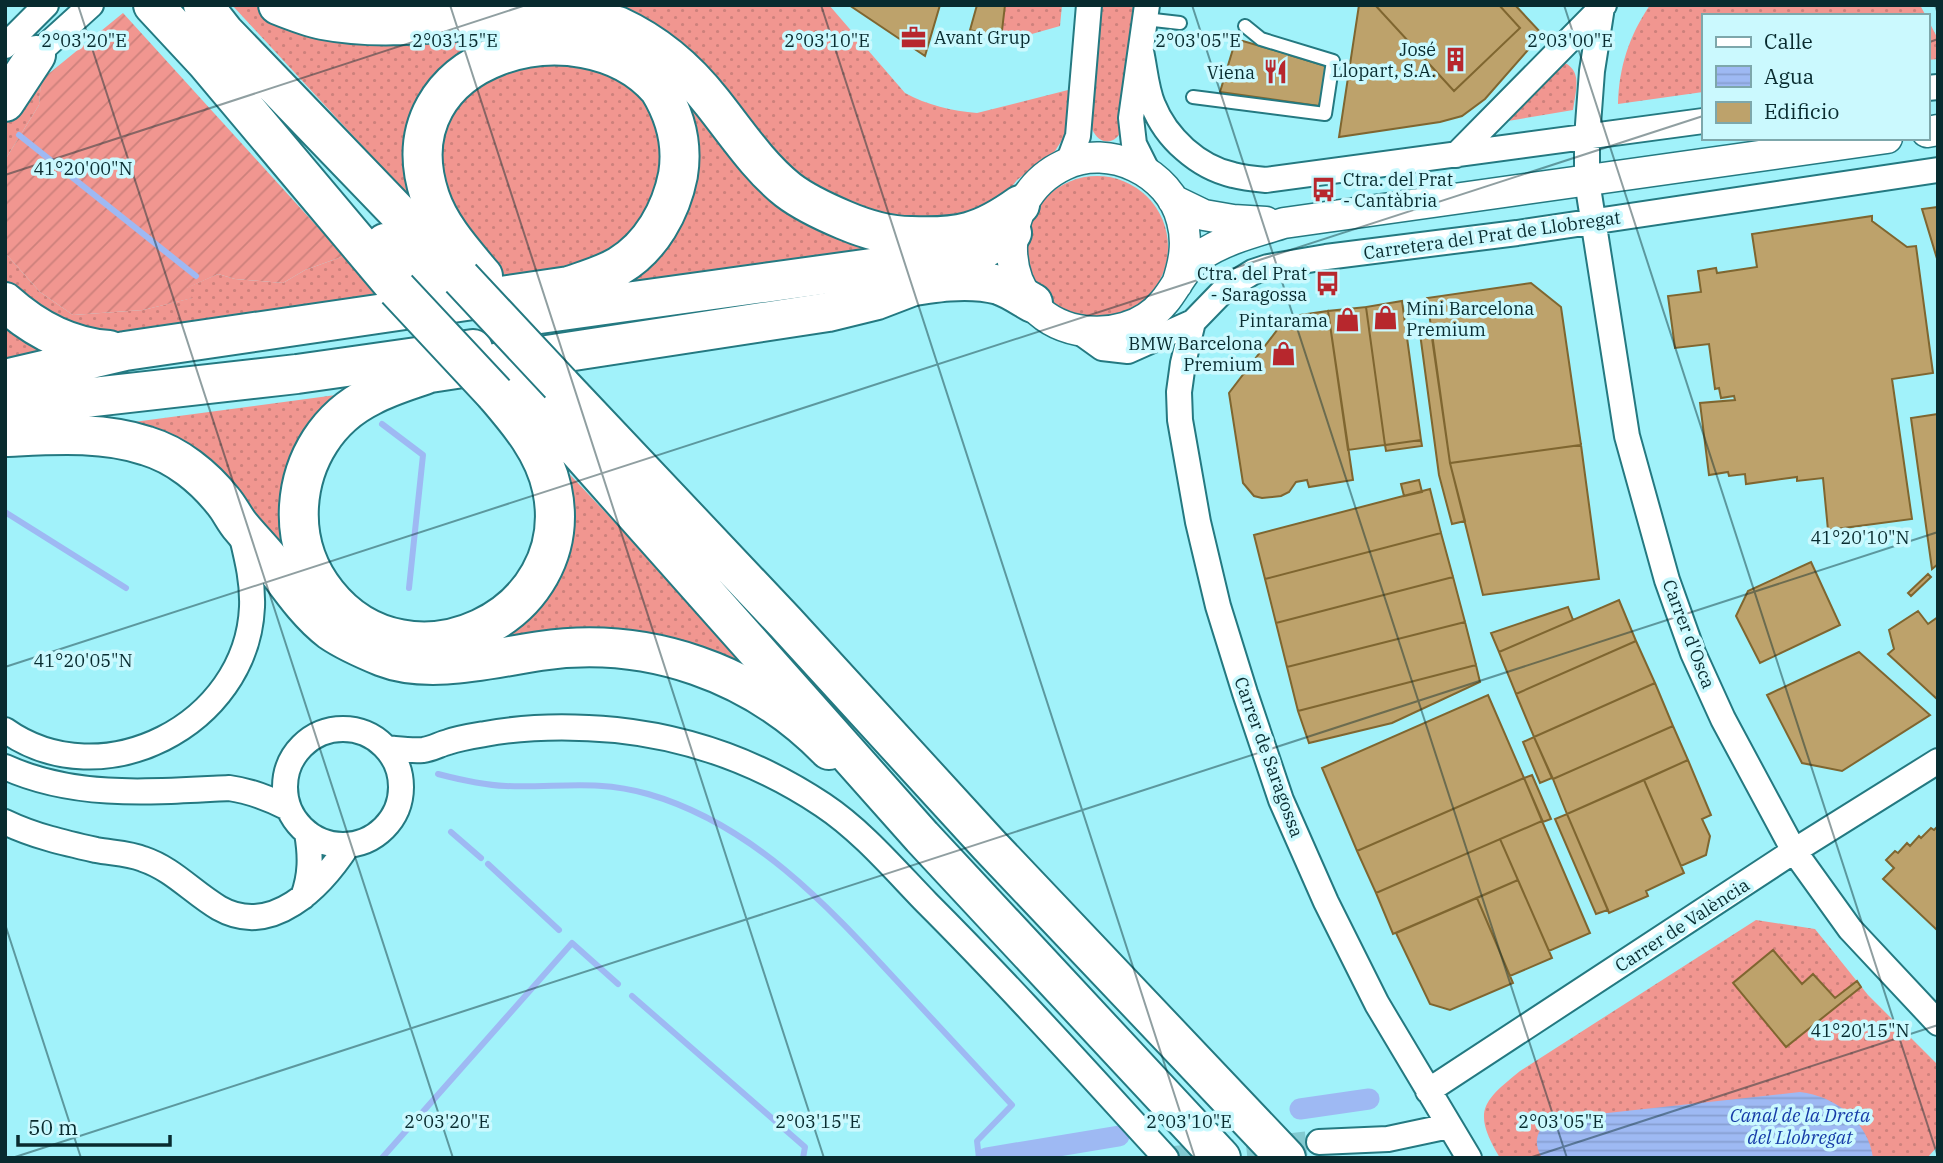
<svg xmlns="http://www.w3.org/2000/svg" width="1943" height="1163" font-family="'IBM Plex Serif',serif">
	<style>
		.grass { fill: url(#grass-dots) }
		.garden { fill: url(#garden-furrows) }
		.water { fill: url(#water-rules) }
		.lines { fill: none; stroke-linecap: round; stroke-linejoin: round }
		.stream { stroke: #9eb9f3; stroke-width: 6 }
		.canal { stroke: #9eb9f3; stroke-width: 21 }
		.building { fill: #bda26b; stroke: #7f6630; stroke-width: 2 }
		.minor-tunnel { stroke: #82cad1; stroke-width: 24; stroke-dasharray: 24 12; stroke-linecap: butt }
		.service-casing { stroke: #247981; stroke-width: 16 }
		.minor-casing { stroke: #247981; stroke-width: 28 }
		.tertiary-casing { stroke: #247981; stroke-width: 33 }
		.trunk-casing { stroke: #247981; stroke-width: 42 }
		.motorway-casing { stroke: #247981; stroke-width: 42 }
		.service { stroke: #fff; stroke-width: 12 }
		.minor { stroke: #fff; stroke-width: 24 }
		.tertiary { stroke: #fff; stroke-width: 30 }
		.trunk { stroke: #fff; stroke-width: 38 }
		.motorway { stroke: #fff; stroke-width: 38 }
		.motorway-bridge-casing { stroke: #247981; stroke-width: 42; stroke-linecap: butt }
		.motorway-bridge { stroke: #fff; stroke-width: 38 }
		.ticks { fill: none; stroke: #082b2f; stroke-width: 2; stroke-opacity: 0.45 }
		.labels { text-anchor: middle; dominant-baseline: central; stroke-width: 7; stroke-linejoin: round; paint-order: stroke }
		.poi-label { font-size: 18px; fill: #082b2f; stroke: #cbf9fe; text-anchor: end }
		.street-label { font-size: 18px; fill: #082b2f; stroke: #cbf9fe }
		.water-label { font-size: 19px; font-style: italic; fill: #173ca8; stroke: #cbf9fe }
		.ticks-label { font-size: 18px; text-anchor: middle; fill: #082b2f; stroke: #cbf9fe; stroke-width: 7; stroke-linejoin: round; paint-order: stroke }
	</style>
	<defs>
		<pattern id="grass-dots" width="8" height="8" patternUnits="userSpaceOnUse" patternTransform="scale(1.75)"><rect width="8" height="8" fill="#f19690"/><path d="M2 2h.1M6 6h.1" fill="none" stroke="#cd817c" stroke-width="1.8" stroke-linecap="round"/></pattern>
		<pattern id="garden-furrows" width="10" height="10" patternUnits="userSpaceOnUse" patternTransform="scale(1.75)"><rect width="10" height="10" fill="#f19690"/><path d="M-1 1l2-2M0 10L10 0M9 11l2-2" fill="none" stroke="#cd817c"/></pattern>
		<pattern id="water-rules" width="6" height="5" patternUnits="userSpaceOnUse" patternTransform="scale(1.75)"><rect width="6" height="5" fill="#9eb9f3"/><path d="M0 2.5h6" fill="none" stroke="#879fd1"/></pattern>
	</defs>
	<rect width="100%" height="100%" fill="#a1f2fa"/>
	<path class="grass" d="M232 5H253L281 20 491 32 467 45 449 62 436 79 419 207Z
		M608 5H829L905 93C927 105 952 111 977 113L1072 89 1069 129 1055 151 1017 180 994 210 935 224 873 212 833 196 799 176Z
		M1005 5H1062L1060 26 1007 41 1001 39Z
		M1101 5H1133L1123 127C1117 145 1100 147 1092 129Z
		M1650 5H1920L1926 16H1703V92L1618 104C1619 67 1629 36 1650 5Z
		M1927 18 1938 39V59L1927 60Z
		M493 58 620 64 661 119V187L631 237 590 264 512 282 474 244 439 178 443 123Z
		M1565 63C1583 72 1575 93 1573 110L1508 121 1555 67Z
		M667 78 735 145 911 245 530 298 664 241Z
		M41 80 39 105 5 160V123L20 101Z
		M1026 247a71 71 0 1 1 142 0a71 71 0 1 1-142 0Z
		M5 247 7 255 40 292 73 315 143 310 192 298 186 288 218 274 235 279 283 283 305 270 344 256 380 301 115 338 67 326 31 306 5 283Z
		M5 322 59 352 5 360Z
		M336 395 337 405 333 407 304 584 111 425Z
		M559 463 764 681 472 647 504 628Z
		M1756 920 1815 929 1868 995 1938 1065V1146L1927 1158H1500C1472 1111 1482 1102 1520 1071Z"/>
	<path class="garden" d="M123 13 344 256 305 270 283 283 235 279 218 274 187 288 193 298 143 310 73 315 40 292 7 255 5 160 39 105 41 80Z"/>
	<path class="water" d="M1800 1092C1835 1096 1868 1121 1873 1158H1542C1532 1141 1537 1129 1552 1119Z"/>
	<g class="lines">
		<path class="stream" d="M19 135 196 276
			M382 424 423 455 409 588
			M5 512 126 588
			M438 774C461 780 482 785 506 786 557 788 597 779 648 794 752 824 826 904 896 980 935 1022 973 1063 1012 1105L977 1141 979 1158
			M451 832 481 858
			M488 864 559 930
			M632 996 805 1147 803 1158
			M1090 1141 1093 1147
			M382 1158 572 943 618 984"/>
		<path class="canal" d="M1300 1109 1369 1099
			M986 1158 1119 1136"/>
	</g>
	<path class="building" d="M849 5H940L925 56Z
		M977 5H1005L1001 39 970 30Z
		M1359 5H1515L1542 34 1485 99 1462 116 1440 122 1339 137Z
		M1375 5H1499L1520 28 1454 91Z
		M1236 39 1284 53V51L1290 53 1289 55 1326 66 1324 79H1326L1319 106 1220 92Z
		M1938 207V262L1922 209Z
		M1872 216V221L1907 247 1916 246 1933 373 1892 379 1912 519 1828 530 1823 478 1797 481V477L1746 484 1745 474 1729 476 1728 472 1709 475 1700 403 1735 400 1734 396 1721 398 1719 388 1715 389 1709 344 1675 348 1668 296 1701 292 1698 271 1716 268 1717 273 1757 267 1752 234Z
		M1531 283 1561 307 1581 445 1450 463 1427 298Z
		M1402 301 1421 440 1385 445 1366 307Z
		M1366 307 1385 445 1348 450 1328 311Z
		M1328 311 1353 480 1309 487 1307 480 1296 482 1289 492 1281 496 1262 498 1254 496 1243 483 1229 393 1287 317Z
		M1430 324 1450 463 1465 521 1452 524 1439 475 1419 326Z
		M1938 414V564L1932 569 1911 418Z
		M1421 440 1422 446 1386 451 1385 445Z
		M1581 445 1599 579 1483 595 1450 463Z
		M1419 480 1422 492 1404 496 1401 484Z
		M1430 489 1441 533 1265 579 1254 535Z
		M1441 533 1453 577 1276 623 1265 579Z
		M1811 562 1840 625 1760 663 1736 616 1748 591Z
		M1928 574 1931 577 1911 596 1908 593Z
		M1453 577 1465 622 1287 667 1276 623Z
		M1619 600 1636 641 1516 694 1499 652Z
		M1568 607 1573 620 1499 652 1491 633Z
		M1918 611 1928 624 1938 617V700L1888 654 1894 649 1889 630Z
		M1465 622 1476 665 1298 711 1287 667Z
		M1636 641 1655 683 1534 737 1516 694Z
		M1859 652 1930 715 1842 771 1802 763 1767 695Z
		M1476 665 1480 682 1392 723 1309 743 1298 711Z
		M1655 683 1673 726 1553 779 1534 737Z
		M1488 695 1524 778 1357 851 1322 768Z
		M1673 726 1688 760 1567 814 1553 779Z
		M1534 737 1552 778 1540 783 1523 742Z
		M1688 760 1711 815 1702 819 1710 836 1706 855 1681 866 1644 780Z
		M1532 775 1551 819 1543 822 1524 778Z
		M1524 778 1542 821 1376 893 1357 851Z
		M1644 780 1684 873 1646 891 1648 896 1609 913 1567 814Z
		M1567 814 1608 910 1596 914 1555 819Z
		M1542 821 1590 933 1549 951 1500 839Z
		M1938 826V931L1883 879 1894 868 1886 860 1895 851 1898 853 1907 843 1910 846 1919 836 1921 838 1931 828 1934 830Z
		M1500 839 1518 880 1393 934 1376 893Z
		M1518 880 1552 958 1510 976 1477 898Z
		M1477 898 1513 983 1450 1010 1430 1004 1396 933Z
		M1773 950 1802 984 1813 974 1835 998 1857 981 1861 987 1786 1047 1733 983Z"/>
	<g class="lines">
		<path class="minor-tunnel" d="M1175 1158 1319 1142"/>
		<defs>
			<path id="service" d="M1145 19 1180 23
				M1193 97 1325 114 1333 61 1261 39 1245 26"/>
			<path id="minor" d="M1147 5 1131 118 1134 144 1149 174
				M1602 7 1592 71 1587 138V181L1627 436 1667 580 1693 653 1723 719 1794 851 1850 929 1938 1023
				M5 46 46 5
				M1141 51C1145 69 1146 89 1153 105 1166 138 1198 167 1233 175 1244 178 1255 179 1266 180L1703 121
				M26 64 91 5
				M1927 88 1938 87
				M1456 155 1604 5
				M1068 163 1078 136 1089 5
				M1193 322 1183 363 1179 392 1180 420 1198 522 1218 606 1245 693 1281 800 1326 902 1377 1004 1469 1158
				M1077 330 1102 348 1128 351 1193 322 1225 289 1253 272 1268 267 1326 257 1517 233 1938 170
				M285 787a58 58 0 1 1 116 0a58 58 0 1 1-116 0Z
				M5 730C102 799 247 725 252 607 253 581 247 558 241 533
				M386 748C398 749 411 751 423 750 432 749 440 744 448 742 460 738 473 736 485 734 528 726 573 726 616 730 692 738 760 763 823 805 862 831 894 869 927 903 1009 985 1087 1072 1166 1158
				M5 767C75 799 154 792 229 788 251 791 268 798 288 808
				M5 822C34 836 65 843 96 850 112 853 129 853 143 859 173 869 192 892 219 908 272 938 321 887 348 845
				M303 897C311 875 311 856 307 833
				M1428 1091 1794 851 1938 761
				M1319 1142 1388 1139 1449 1126"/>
			<path id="tertiary" d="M1927 132 1938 130
				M1173 200 1204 215 1233 220 1266 222
				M1177 284C1184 263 1188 243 1182 221 1170 172 1109 143 1064 165 991 199 994 313 1078 330 1109 336 1144 327 1164 302 1176 288 1185 266 1200 256 1225 239 1255 232 1284 223L1887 138"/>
			<path id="trunk" d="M5 102 36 55
				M879 292C917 286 961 275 999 285 1011 289 1022 297 1033 303
				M5 302C35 329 69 347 109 350
				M540 314 951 257 980 251 1012 233
				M5 379 125 351 569 286C586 280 604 275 619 266 651 247 671 211 678 175 683 145 675 115 659 89 582 0 382 54 430 197 440 227 463 252 483 276
				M5 407 297 374 473 349
				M5 437C52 435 102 431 147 446 177 455 204 477 223 501 230 509 234 519 241 527 250 538 260 548 269 559 288 584 306 612 331 631 347 642 366 650 383 657 429 675 493 658 540 651 648 635 754 673 829 750"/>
			<path id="motorway" d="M153 5 206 62 397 289
				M203 5 224 32 461 278
				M278 5C293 11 308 17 323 20 421 39 524 0 618 26 655 43 687 70 712 102 736 132 758 166 788 190 805 203 825 212 844 220 865 229 888 236 911 236 959 238 981 233 1020 205
				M385 243 426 284
				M560 384 785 622 989 845 1286 1158
				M524 389 922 837 1221 1158
				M495 394C519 422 544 451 552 489 579 618 409 697 327 594 307 569 297 539 299 506 302 459 328 417 371 396 389 386 411 380 430 373L828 312 877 300 911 287"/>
		</defs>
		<use href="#service" class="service-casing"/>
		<use href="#minor" class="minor-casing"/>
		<use href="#tertiary" class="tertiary-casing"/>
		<use href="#trunk" class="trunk-casing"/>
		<use href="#motorway" class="motorway-casing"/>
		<use href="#service" class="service"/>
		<use href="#minor" class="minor"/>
		<use href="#tertiary" class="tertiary"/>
		<use href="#trunk" class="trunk"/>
		<use href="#motorway" class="motorway"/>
		<defs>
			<path id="motorway-bridge" d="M461 278 560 384
				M397 289 495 394"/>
		</defs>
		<use href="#motorway-bridge" class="motorway-bridge-casing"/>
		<use href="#motorway-bridge" class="motorway-bridge"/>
	</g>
	<path class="ticks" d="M78 5 453 1158M450 5 824 1158M821 5 1195 1158M1192 5 1567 1158M1564 5 1938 1157M1935 5 1938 14M1927 43 1938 39M5 175 526 5M5 667 1703 116M5 924 81 1158M12 1158 1938 532M1529 1158 1938 1025"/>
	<defs>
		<symbol id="office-bare" viewBox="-9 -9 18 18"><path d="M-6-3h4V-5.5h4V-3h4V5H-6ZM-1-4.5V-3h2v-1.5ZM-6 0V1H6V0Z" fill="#b7272d" stroke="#cbf9fe" stroke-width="2.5" paint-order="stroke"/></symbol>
		<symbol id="building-bare" viewBox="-9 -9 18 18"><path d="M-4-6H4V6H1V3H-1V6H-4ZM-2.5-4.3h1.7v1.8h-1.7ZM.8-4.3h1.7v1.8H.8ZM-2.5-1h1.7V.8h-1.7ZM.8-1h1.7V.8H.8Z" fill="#b7272d" stroke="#cbf9fe" stroke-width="2.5" paint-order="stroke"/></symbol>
		<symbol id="restaurant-bare" viewBox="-9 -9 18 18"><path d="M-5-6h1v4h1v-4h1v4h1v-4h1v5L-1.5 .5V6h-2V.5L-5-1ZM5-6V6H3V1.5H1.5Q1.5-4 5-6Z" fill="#b7272d" stroke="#cbf9fe" stroke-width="2.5" paint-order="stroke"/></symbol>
		<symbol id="bus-bare" viewBox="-9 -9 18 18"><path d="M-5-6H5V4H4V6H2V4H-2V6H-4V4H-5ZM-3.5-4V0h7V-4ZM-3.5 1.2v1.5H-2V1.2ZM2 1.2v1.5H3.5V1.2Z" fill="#b7272d" stroke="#cbf9fe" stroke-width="2.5" paint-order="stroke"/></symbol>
		<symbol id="shop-bare" viewBox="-9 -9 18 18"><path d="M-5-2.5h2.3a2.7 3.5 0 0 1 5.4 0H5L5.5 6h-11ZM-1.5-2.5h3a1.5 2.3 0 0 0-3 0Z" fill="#b7272d" stroke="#cbf9fe" stroke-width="2.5" paint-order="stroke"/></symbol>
	</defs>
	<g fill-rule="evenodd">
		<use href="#office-bare" x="896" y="20" width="35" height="35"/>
		<use href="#building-bare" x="1438" y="42" width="35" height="35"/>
		<use href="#restaurant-bare" x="1258" y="54" width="35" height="35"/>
		<use href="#bus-bare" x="1306" y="172" width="35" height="35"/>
		<use href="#bus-bare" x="1310" y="266" width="35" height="35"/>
		<use href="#shop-bare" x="1368" y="300" width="35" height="35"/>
		<use href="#shop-bare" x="1330" y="302" width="35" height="35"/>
		<use href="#shop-bare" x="1266" y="336" width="35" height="35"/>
	</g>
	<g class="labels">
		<g class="poi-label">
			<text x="934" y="37" text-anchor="start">Avant Grup</text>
			<text x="1436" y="49">José<tspan x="1436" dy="21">Llopart, S.A.</tspan></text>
			<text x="1255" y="72">Viena</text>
			<text x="1343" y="179" text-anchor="start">Ctra. del Prat<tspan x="1343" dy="21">- Cantàbria</tspan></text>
			<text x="1307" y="273">Ctra. del Prat<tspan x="1307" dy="21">- Saragossa</tspan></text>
			<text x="1406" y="308" text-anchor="start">Mini Barcelona<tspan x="1406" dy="21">Premium</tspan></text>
			<text x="1328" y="320">Pintarama</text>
			<text x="1263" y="343">BMW Barcelona<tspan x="1263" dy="21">Premium</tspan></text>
		</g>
		<g class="street-label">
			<text transform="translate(1492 235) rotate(-8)">Carretera del Prat de Llobregat</text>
			<text transform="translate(1689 634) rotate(69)">Carrer d'Osca</text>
			<text transform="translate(1269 757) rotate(70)">Carrer de Saragossa</text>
			<text transform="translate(1682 925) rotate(-33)">Carrer de València</text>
		</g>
		<g class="water-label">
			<text x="1800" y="1115">Canal de la Dreta<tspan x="1800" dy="22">del Llobregat</tspan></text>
		</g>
	</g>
	<g class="ticks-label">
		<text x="84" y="47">2°03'20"E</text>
		<text x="455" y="47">2°03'15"E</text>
		<text x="827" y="47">2°03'10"E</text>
		<text x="1198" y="47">2°03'05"E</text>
		<text x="1570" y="47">2°03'00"E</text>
		<text x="83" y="175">41°20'00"N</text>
		<text x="1860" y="544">41°20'10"N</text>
		<text x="83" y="667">41°20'05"N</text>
		<text x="1860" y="1037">41°20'15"N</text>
		<text x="447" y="1128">2°03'20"E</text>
		<text x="818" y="1128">2°03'15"E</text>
		<text x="1189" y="1128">2°03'10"E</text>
		<text x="1561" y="1128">2°03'05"E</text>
	</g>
	<rect width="1943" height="1163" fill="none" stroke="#082b2f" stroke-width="14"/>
	<rect x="1702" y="14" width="228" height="126" fill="#cbf9fe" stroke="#7da7ab" stroke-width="2"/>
	<rect x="1716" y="37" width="35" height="10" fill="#ffffff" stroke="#7da7ab" stroke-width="2"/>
	<text x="1764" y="49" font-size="21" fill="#082b2f">Calle</text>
	<rect x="1716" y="66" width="35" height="21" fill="url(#water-rules)" stroke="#7da7ab" stroke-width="2"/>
	<text x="1764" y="84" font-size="21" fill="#082b2f">Agua</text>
	<rect x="1716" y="102" width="35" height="21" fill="#bda26b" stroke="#7da7ab" stroke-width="2"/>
	<text x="1764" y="119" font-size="21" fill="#082b2f">Edificio</text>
	<path d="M18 1135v10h152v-10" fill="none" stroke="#082b2f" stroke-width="3.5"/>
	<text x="28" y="1135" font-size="21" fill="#082b2f" stroke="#cbf9fe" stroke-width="5" paint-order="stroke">50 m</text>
</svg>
